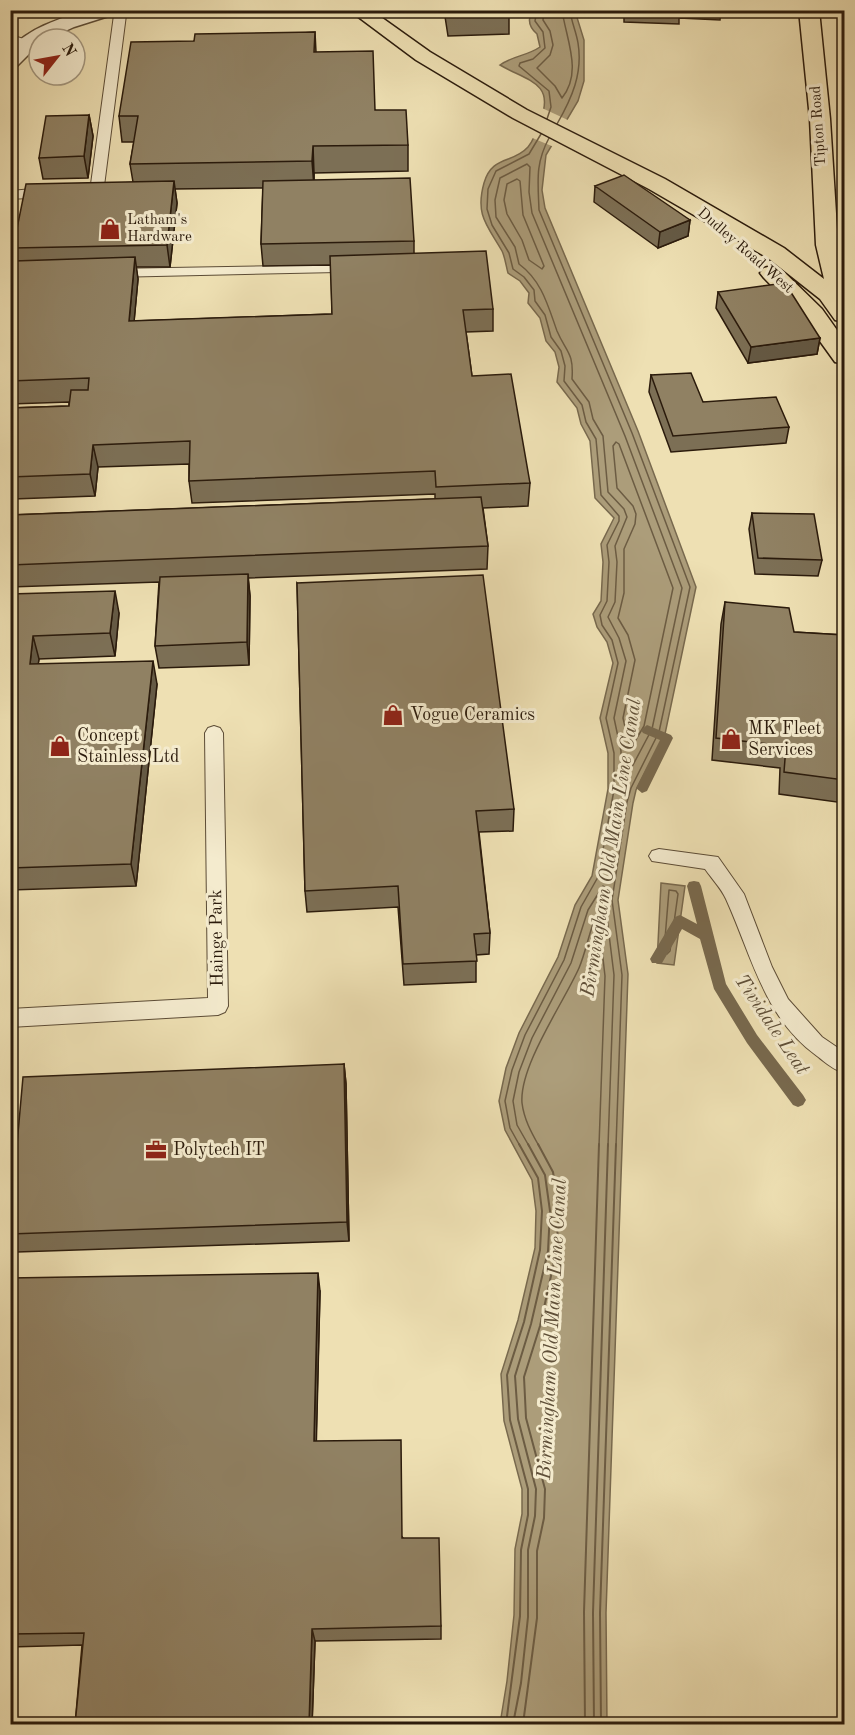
<svg xmlns="http://www.w3.org/2000/svg" width="855" height="1735" font-family="'Old Standard TT',serif">
	<style>
		.water { fill: #ac9d7a; stroke: #78694e; stroke-width: 1.5 }
		.pier { fill: #eee0b3 }
		.lines { fill: none; stroke-linecap: round; stroke-linejoin: round }
		.shore-far1 { stroke: #6c5c43; stroke-width: 1.5 }
		.shore { stroke: #6c5c43; stroke-width: 2 }
		.stream { fill: #78694e; fill-rule: evenodd }
		.service-casing { stroke: #5c4c36; stroke-width: 2 }
		.minor-casing { stroke: #5c4c36; stroke-width: 3 }
		.primary-casing { stroke: #2b1b0c; stroke-width: 3 }
		.service { fill: #f4ebce; fill-rule: evenodd }
		.minor { fill: #f4ebce; fill-rule: evenodd }
		.primary { fill: #eee0b3; fill-rule: evenodd }
		.wall { fill: #7c6f55; stroke: #2b1b0c; stroke-width: 1.5; fill-rule: evenodd }
		.shaded-wall { fill: #655a45; stroke: #2b1b0c; stroke-width: 1.5 }
		.building { fill: #908163; stroke: #2b1b0c; stroke-width: 1.5 }
		.labels { text-anchor: middle; dominant-baseline: central; stroke-width: 6; stroke-linejoin: round; paint-order: stroke }
		.far-street-label { font-size: 15px; fill: #2b1b0c; stroke: #f4ebce }
		.far-poi-label { font-size: 15px; fill: #2b1b0c; stroke: #f4ebce; text-anchor: start }
		.poi-label { font-size: 18px; fill: #2b1b0c; stroke: #f4ebce; text-anchor: start }
		.street-label { font-size: 18px; fill: #2b1b0c; stroke: #f4ebce }
		.water-label { font-size: 20px; font-style: italic; fill: #5f4f38; stroke: #f4ebce }
	</style>
	<rect width="100%" height="100%" fill="#eee0b3"/>
	<filter id="stains"><feTurbulence type="fractalNoise" baseFrequency=".00333" numOctaves="4"/><feColorMatrix values="0 0 0 0 .2 0 0 0 0 .09 0 0 0 0 .02 0 0 0 .5 -.17"/></filter>
	<radialGradient id="worn" r=".72"><stop offset=".6" stop-color="#630" stop-opacity="0"/><stop offset="1" stop-color="#630" stop-opacity=".3"/></radialGradient>
	<path class="water" d="M532 11H575L584 40V81L578 101 546 155 542 190 545 208 638 431 696 587 665 734 636 790 633 803 618 900 628 974 606 1613 607 1724H500L507 1681 514 1615 515 1549 522 1514V1489L504 1421 501 1374 518 1320 535 1248 536 1211 532 1180 505 1130 499 1101 506 1068 519 1033 558 957 575 905 592 876 608 789V753L600 718 613 663 607 642 597 627 593 614 601 601 603 562 601 544 614 518 595 498 590 441 581 424 577 408 557 382 559 367 555 352 546 341 540 318 528 303 529 293 520 281 508 273C506 266 505 257 502 251 487 225 475 215 484 183 492 155 513 164 528 147 535 139 538 127 541 118 555 82 525 80 500 65 512 56 527 56 540 47L537 34C529 27 527 20 532 11Z
		M661 883 685 886 674 965 657 963Z"/>
	<path class="pier" d="M542 108 570 121 554 147 530 137Z"/>
	<g class="lines">
		<path class="shore-far1" d="M537 10 535 21 543 32 545 48 533 59 520 63 519 66 549 91 551 107 547 119
			M544 10 543 20 550 31 553 45 550 55 537 68 555 86 562 98C583 72 566 39 562 10
			M557 124C572 98 583 73 578 43 576 31 571 21 570 10
			M549 138C535 164 538 181 539 210L632 433 690 587 659 732 631 788 627 802 612 900 622 975 616 1146
			M527 164 530 167 529 192 532 213 625 436 682 588 652 729 625 780 621 778V751L614 718 626 661 619 638 608 617 615 602 617 562 615 546 627 517 624 509 608 492 603 436 593 419 589 402 572 379C574 352 566 352 557 331 548 306 542 281 519 264L515 247 496 217 495 200 500 178Z
			M517 179 520 181 523 215 544 266 542 269 529 260 522 240 507 214 504 200 507 184Z
			M616 442 619 444 673 588 644 726 632 746 629 744 623 718 635 660 628 635 618 618 624 593V549L635 524 636 514 633 506 617 488 613 446Z
			M669 890 676 891 678 894 670 951 667 954 664 951Z
			M520 1146 510 1128 505 1101 512 1070 525 1035 564 960 581 907 598 877 614 790V753L606 718 618 663 612 640 602 625 600 615 607 601 609 562 607 545 619 521V516L601 495 596 439 586 422 582 405 564 381 565 366 561 351 551 337 545 315 535 301 534 290 524 277 513 269 509 253 492 225 487 209 488 189 496 171 529 154 541 134
			M529 1146 517 1125 513 1101 519 1072 532 1038 571 963 588 910 603 886 606 889 605 902 614 975 608 1146
			M539 1146C531 1132 524 1119 522 1103 519 1066 564 1002 579 968 585 954 588 938 593 924L596 922 599 924 605 976 599 1146"/>
		<path class="shore" d="M506 1724 520 1616 521 1550 528 1515V1489L510 1420 507 1375 524 1322 540 1250 542 1211 538 1178 519 1144
			M513 1724 521 1683 528 1617V1550L535 1516 536 1489 518 1419 515 1376 531 1324 548 1251 550 1211 545 1175 528 1144
			M523 1724 537 1618V1551L544 1518 545 1489 526 1418 524 1377 540 1326 556 1253 559 1211 553 1172 538 1144
			M585 1724 584 1612 599 1144
			M594 1724 593 1613 608 1144
			M601 1724 600 1613 616 1144"/>
		<path class="stream" d="M647 725 671 735 673 738 647 791 642 793 636 788 660 740 643 733 641 730Z
			M694 881 699 882 701 886 726 984 757 1035 803 1095 806 1100 803 1105 798 1107 793 1105 747 1043 714 989 700 939 682 929 662 963H652L650 959 675 917 680 915 697 924 687 886 689 882Z"/>
		<defs>
			<path id="service" d="M111 10H122L126 15 104 186C90 200 31 197 10 199V191L91 184 114 15Z
				M10 35 31 41 33 43 27 46 10 42Z
				M333 265 338 266 340 269 338 272 112 277 105 273 112 269Z
				M214 726 220 728 223 733 228 1006 225 1012 218 1015 10 1027V1009L208 998 205 733 208 728Z
				M659 849 718 857 744 894 772 967 788 999 822 1037 844 1052V1073C834 1070 826 1063 817 1056 764 1018 752 956 726 899 721 888 712 879 705 869L652 861 649 856 652 851Z"/>
			<path id="minor" d="M87 10H117L115 14 74 27 48 39H39V44L17 66 10 68V49C31 27 59 19 87 10Z"/>
			<path id="primary" d="M349 10H371L430 52 527 110 665 179 784 248 824 279 816 245 810 119 799 10H819L830 119 838 245 844 268V322L835 320 820 299 768 258 649 189 513 118 416 60Z
				M772 266 780 268 822 309 844 340V364L835 362 804 319 764 278 760 273 764 268Z"/>
		</defs>
		<use href="#service" class="service-casing"/>
		<use href="#minor" class="minor-casing"/>
		<use href="#primary" class="primary-casing"/>
		<use href="#service" class="service"/>
		<use href="#minor" class="minor"/>
		<use href="#primary" class="primary"/>
	</g>
	<path class="wall" d="M150 10H166V13L156 16 150 12Z
		M444 10H509V34L448 36Z
		M624 10H721L720 20 679 18V24L624 22Z
		M315 32 316 52 375 110 408 145V171L314 173V180L414 241V253L493 309V331L466 332 472 376 530 483 528 506 483 508 488 546 487 569 248 578 250 596 249 665 159 668 155 646 159 582 10 587V515L435 499V494L192 503 189 481V464L98 467 95 496 13 499 10 513V408L69 406V402L10 404V283L15 261 13 248 133 182 130 164 134 142H122L119 116 194 41ZM263 188 261 244 263 266 331 265 332 314 134 321 138 279 136 267H170L177 203 175 189Z
		M89 115 93 136 88 178 43 179 39 158Z
		M595 186 690 220 688 236 658 248 594 202Z
		M718 292 820 338 817 354 748 363 716 308Z
		M651 375 703 402 789 427 786 443 671 452 649 392Z
		M752 513 822 560 818 576 755 574 749 529Z
		M297 583 514 809 513 831 479 832 490 933 489 954 476 955V982L404 985 398 907 307 912 305 891Z
		M10 594 119 613 115 656 39 659 38 664 157 684 136 886 10 890Z
		M725 602 794 632 844 635V803L779 794 780 768 712 760 721 624Z
		M344 1064 346 1084 349 1241 17 1252 10 1236V1223Z
		M10 1278 320 1291 316 1441 403 1538 441 1626V1639L315 1641 312 1725H75L82 1645 10 1647Z"/>
	<path class="shaded-wall" d="M155 10H166V13L156 16Z
		M89 115 93 136 88 178 84 156Z
		M313 146 314 173V187L312 161Z
		M174 181 177 203 170 267 167 245Z
		M690 220 688 236 658 248 660 232Z
		M135 257 138 279 132 344 129 321Z
		M820 338 817 354 748 363 751 347Z
		M93 445 98 467 95 496 90 474Z
		M10 490 13 499 11 513H10Z
		M248 574 250 596 249 665 247 642Z
		M115 591 119 613 115 656 110 633Z
		M33 636 39 659 35 686 30 664Z
		M153 661 157 684 136 886 131 864Z
		M344 1064 346 1084 349 1241 347 1222Z
		M10 1087 16 1101 10 1150Z
		M318 1273 320 1291 316 1457 314 1441Z
		M312 1629 315 1641 312 1725H309Z"/>
	<path class="building" d="M447 10H509L510 14 448 15Z
		M315 32 314 52 373 51 375 110H406L408 145 313 146 312 161 130 164 138 116H119L131 42 194 41 195 34Z
		M89 115 84 156 39 158 46 116Z
		M624 175 690 220 660 232 595 186Z
		M410 178 414 241 261 244 263 181Z
		M174 181 167 245 13 248 26 184Z
		M486 251 493 309 463 310 472 376 511 374 530 483 436 487 435 471 189 481 190 441 93 445 90 474 10 477V408L69 406 71 390H88L89 378 10 381V283L14 261 135 257 129 321 332 314 330 256Z
		M785 283 820 338 751 347 718 292Z
		M691 373 703 402 776 397 789 427 673 436 651 375Z
		M481 497 488 546 10 565V515Z
		M752 513 814 514 822 560 758 558Z
		M248 574 247 642 155 646 160 577Z
		M483 575 514 809 476 811 490 933 474 934 477 961 403 964 398 886 305 891 297 583Z
		M115 591 110 633 33 636 30 664 153 661 131 864 10 868V594Z
		M725 602 789 608 794 632 844 635V780L784 772 786 746 716 738Z
		M344 1064 347 1222 10 1234V1223L23 1077Z
		M318 1273 314 1441 401 1440 402 1538H439L441 1626 312 1629 309 1725H75L84 1633 10 1634V1278Z"/>
	<defs>
		<symbol id="shop-bare" viewBox="-9 -9 18 18"><path d="M-5-2.5h2.3a2.7 3.5 0 0 1 5.4 0H5L5.5 6h-11ZM-1.5-2.5h3a1.5 2.3 0 0 0-3 0Z" fill="#8f2418" stroke="#f4ebce" stroke-width="2.5" paint-order="stroke"/></symbol>
		<symbol id="office-bare" viewBox="-9 -9 18 18"><path d="M-6-3h4V-5.5h4V-3h4V5H-6ZM-1-4.5V-3h2v-1.5ZM-6 0V1H6V0Z" fill="#8f2418" stroke="#f4ebce" stroke-width="2.5" paint-order="stroke"/></symbol>
	</defs>
	<g fill-rule="evenodd">
		<use href="#shop-bare" x="95" y="214" width="30" height="30"/>
		<use href="#shop-bare" x="378" y="700" width="30" height="30"/>
		<use href="#shop-bare" x="716" y="724" width="30" height="30"/>
		<use href="#shop-bare" x="45" y="731" width="30" height="30"/>
		<use href="#office-bare" x="141" y="1135" width="30" height="30"/>
	</g>
	<g class="labels">
		<g class="far-street-label">
			<text transform="translate(819 126) rotate(-94)">Tipton Road</text>
			<text transform="translate(745 251) rotate(41)">Dudley Road West</text>
		</g>
		<g class="far-poi-label">
			<text x="127" y="220">Latham's<tspan x="127" dy="17">Hardware</tspan></text>
		</g>
		<g class="poi-label">
			<text x="410" y="715">Vogue Ceramics</text>
			<text x="748" y="729">MK Fleet<tspan x="748" dy="21">Services</tspan></text>
			<text x="77" y="736">Concept<tspan x="77" dy="21">Stainless Ltd</tspan></text>
			<text x="173" y="1150">Polytech IT</text>
		</g>
		<g class="street-label">
			<text transform="translate(217 938) rotate(-91)">Hainge Park</text>
		</g>
		<g class="water-label">
			<text transform="translate(612 848) rotate(-81)">Birmingham Old Main Line Canal</text>
			<text transform="translate(771 1025) rotate(56)">Tividale Leat</text>
			<text transform="translate(553 1329) rotate(-87)">Birmingham Old Main Line Canal</text>
		</g>
	</g>
	<rect width="855" height="1735" fill="none" stroke="#eee0b3" stroke-width="36"/>
	<rect x="12" y="12" width="831" height="1711" fill="none" stroke="#2b1b0c" stroke-width="3"/>
	<rect x="18" y="18" width="819" height="1699" fill="none" stroke="#2b1b0c" stroke-width="1.5"/>
	<g transform="translate(57 57) rotate(59)"><circle r="28" fill="#f4ebce" stroke="#a49880" stroke-width="1.5"/>
	<path d="M0-4.5L10 22L0 15L-10 22Z" fill="#8f2418"/>
	<text y="-9" font-size="16" font-weight="bold" text-anchor="middle" fill="#2b1b0c">N</text>
	</g>
	<rect width="100%" height="100%" filter="url(#stains)"/>
	<rect width="100%" height="100%" fill="url(#worn)"/>
</svg>
